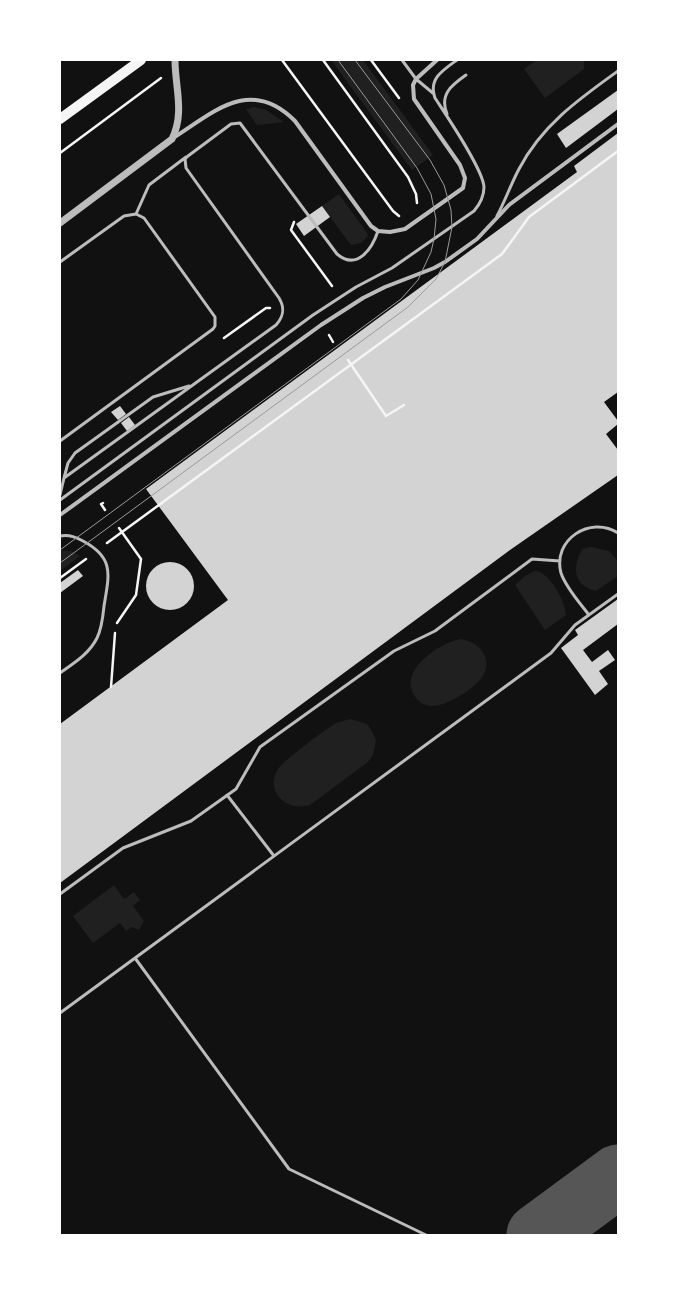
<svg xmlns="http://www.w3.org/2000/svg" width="678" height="1295" font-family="Spectral,serif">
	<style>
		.green { fill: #202020 }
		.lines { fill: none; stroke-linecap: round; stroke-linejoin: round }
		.taxiway { stroke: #565656; stroke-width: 63 }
		.building { fill: #d3d3d3 }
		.path { stroke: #f5f5f5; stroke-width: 2.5 }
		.service { stroke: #bcbcbc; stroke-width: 3 }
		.minor { stroke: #bcbcbc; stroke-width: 4 }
		.tertiary { stroke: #bcbcbc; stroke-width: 7 }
		.primary { stroke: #f5f5f5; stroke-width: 10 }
		.tram { stroke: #9a9a9a; stroke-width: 1 }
	</style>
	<rect width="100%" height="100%" fill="#111"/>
	<path class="green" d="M331 60H363L433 155 412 170Z
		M537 60H584V69L545 98 524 69Z
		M254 107 266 110 284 122 257 125 246 109Z
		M339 194 367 233 368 236 361 243 351 245 322 206Z
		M591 547 609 551 618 561V576L596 591C573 585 572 568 582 549Z
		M60 550 71 551 80 556 60 571Z
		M535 571C550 572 565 601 566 615L545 630 515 585 525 576Z
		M461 639C479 642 493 657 483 676 475 689 441 711 426 705 420 703 416 699 413 693 400 669 441 642 461 639Z
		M351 719 367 724 372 731 376 740 373 755 368 762 310 805C287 812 264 792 278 769 284 760 326 729 336 723 341 721 346 720 351 719Z
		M114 885 124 899 134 892 140 900 133 906 144 921 139 930 132 927 126 931 120 923 93 943 73 916Z"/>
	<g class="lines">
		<path class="taxiway" d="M538 1235 618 1176"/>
	</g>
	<path class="building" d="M618 90V109L566 148 557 134Z
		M618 133V392L604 402 618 421V424L606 434 618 450V475L510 550 60 883V724L228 600 146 489 577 172 574 166Z
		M322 206 330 217 304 236 296 224Z
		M120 406 126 414 118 420 111 412Z
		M129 417 135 425 127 431 121 423Z
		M146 586a24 24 0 1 1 48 0a24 24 0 1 1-48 0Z
		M78 570 83 576 60 593V583Z
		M618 599V624L583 650 592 662 608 650 615 660 599 671 608 684 595 695 561 648 578 635 575 630Z"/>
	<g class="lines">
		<path class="path" d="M282 60 393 211 399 216
			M323 60 408 177 416 194 417 203
			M371 60 399 98
			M60 153 161 78
			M294 222 291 230 332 286
			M329 335 333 342
			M224 338 266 308H270
			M348 360 386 416 404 405
			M103 503 101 504 105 510
			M107 543 502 254 529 217 618 151
			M60 578 86 559
			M117 623 136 595 141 559 119 528
			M111 687 115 633"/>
		<path class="service" d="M402 60 416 79 434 94
			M447 114C439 94 452 85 466 75
			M136 214 149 185 186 157
			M497 216C505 201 511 184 519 169 542 125 579 99 618 71
			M60 262 124 216 136 214 144 218 215 317V326L213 329 60 441
			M64 478 68 463 75 453 153 397 189 386
			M60 495 64 478 276 325C284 316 285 308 279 298L186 168 185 159 188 156 231 124 240 123 337 254C357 271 372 249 378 231
			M60 500 313 315 356 287 392 268 474 211C480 204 484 197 484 187 483 169 446 115 435 98 428 79 443 70 457 60
			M60 536C69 534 76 537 83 541 115 558 109 575 104 606 103 616 102 628 97 638 89 654 74 663 60 673
			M589 615C580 603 566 588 561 573 552 540 590 515 618 533
			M227 795 274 856
			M60 894 123 848 191 821 236 789 260 747 394 651 435 631 532 559 560 561
			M135 958 289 1169 426 1235
			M60 1013 551 653 575 625 618 594"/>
		<path class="minor" d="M173 138C214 112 250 76 295 121L371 226 378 231 390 232 405 229 463 188 465 178 460 165 414 99 413 85 416 79 437 60
			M60 515 321 325 363 298 385 287 434 268 445 262 477 239 509 205 618 124"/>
		<path class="tertiary" d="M60 223 172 139C185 113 175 87 175 60"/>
		<path class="primary" d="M60 119 141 60"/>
		<path class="tram" d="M60 550 401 299 418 280 431 252 434 239 436 219 431 194 417 168 338 60
			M60 563 408 307 436 279 445 262 452 227 451 210 444 185 430 160 355 60"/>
	</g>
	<rect width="678" height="1295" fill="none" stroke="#ffffff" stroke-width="122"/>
</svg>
